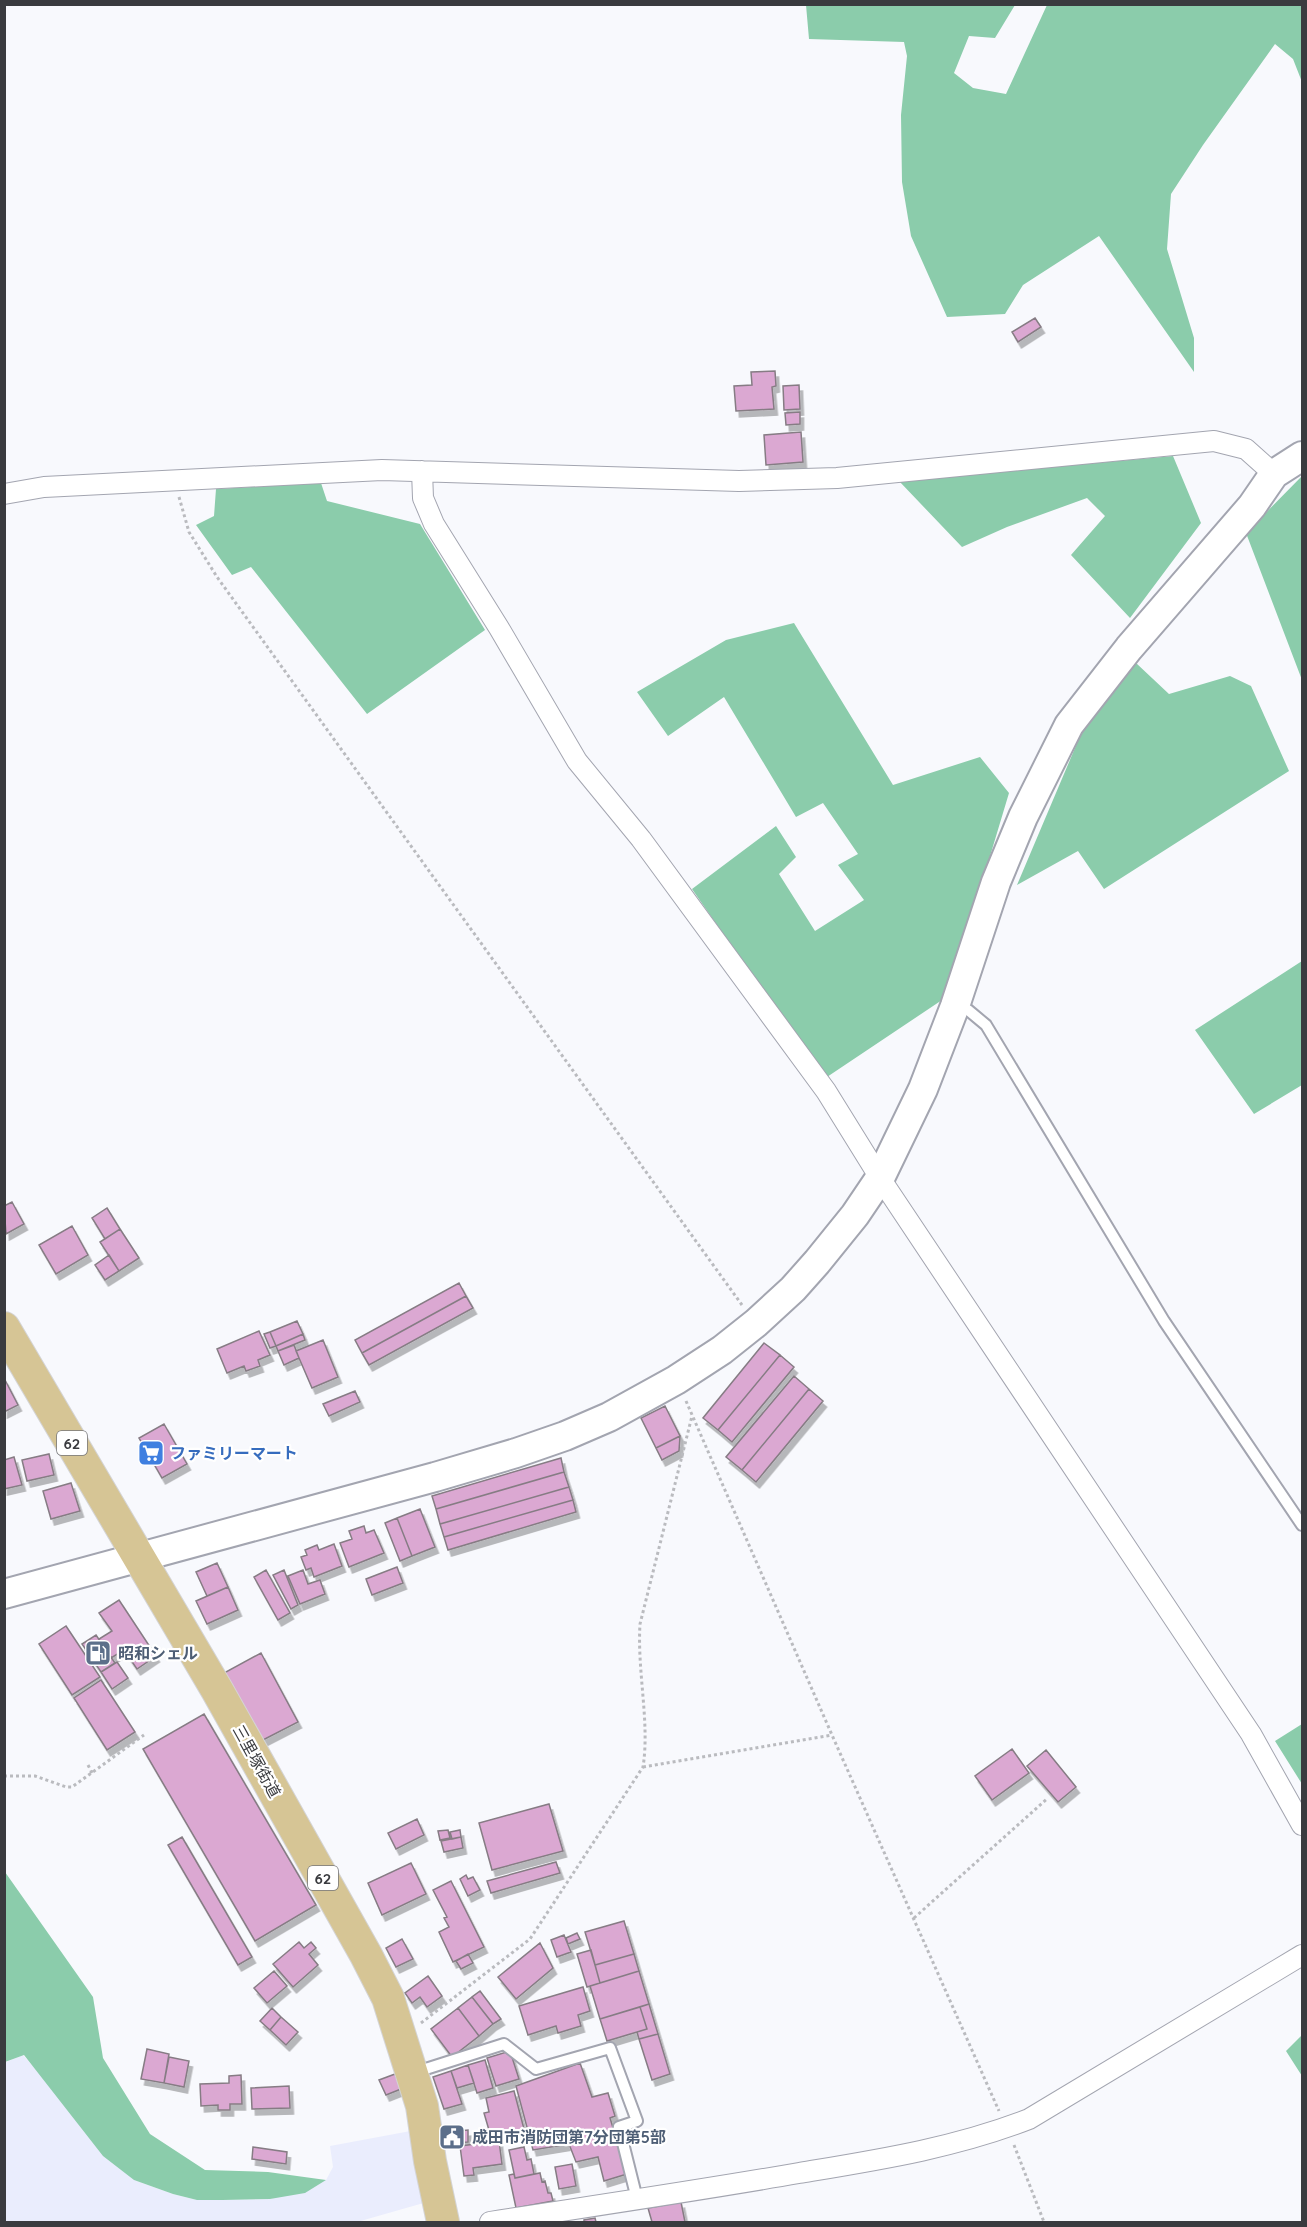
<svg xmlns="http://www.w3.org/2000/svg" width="1307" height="2227" font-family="Quicksand,'Noto Sans JP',sans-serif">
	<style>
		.built { fill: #eaedfd }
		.forest { fill: #8bccab }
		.building { fill: #dba8d2; stroke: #867c84; stroke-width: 1.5; filter: url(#shadow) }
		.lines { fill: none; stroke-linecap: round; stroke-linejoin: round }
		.lane-casing { stroke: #a3a5b0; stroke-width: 14 }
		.street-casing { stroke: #a3a5b0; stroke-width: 22 }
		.secondary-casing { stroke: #a3a5b0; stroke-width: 32 }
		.primary-casing { stroke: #d4d4d5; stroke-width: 34 }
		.path { stroke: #babbbf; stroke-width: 3; stroke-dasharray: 3 3; stroke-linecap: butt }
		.lane { stroke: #fff; stroke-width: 10 }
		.street { stroke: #fff; stroke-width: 20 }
		.secondary { stroke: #fff; stroke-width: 28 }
		.primary { stroke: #d6c595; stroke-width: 32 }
		.labels { text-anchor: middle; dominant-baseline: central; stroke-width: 4.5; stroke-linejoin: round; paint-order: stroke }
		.shield { fill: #fff; stroke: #757679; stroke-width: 1.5 }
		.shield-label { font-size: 15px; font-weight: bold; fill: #3a3b3f }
		.shop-label { font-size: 16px; font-weight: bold; fill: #366cbe; stroke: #fff; text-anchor: start }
		.service-label { font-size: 16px; font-weight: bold; fill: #4e5e75; stroke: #fff; text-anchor: start }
		.street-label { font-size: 16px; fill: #3a3b3f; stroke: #fff }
	</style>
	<defs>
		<filter id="shadow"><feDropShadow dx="3.5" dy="6" stdDeviation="0" flood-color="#0004"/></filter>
	</defs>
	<rect width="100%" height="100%" fill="#f8f9fd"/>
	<path class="built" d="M23 2055 134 2180 173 2194 197 2200 270 2199 326 2180 333 2167 330 2146 416 2130 427 2202 357 2222H5L4 2063Z"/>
	<path class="forest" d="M806 5H1015L995 38 969 36 954 73 973 88 1006 94 1047 5H1302V82L1293 59 1275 44 1203 145 1171 194 1167 249 1194 338V372L1099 236 1023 285 1005 314 947 317 911 236 902 182 901 115 907 56 904 42 809 39Z
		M1173 456 1201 523 1130 618 1071 555 1105 516 1087 498 1007 527 962 547 899 481Z
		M1302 476V680L1246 533Z
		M321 483 327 501 420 524 485 630 367 714 251 567 232 575 196 525 214 516 216 489Z
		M794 623 893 785 980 757 1009 793 948 996 824 1079 692 889 776 826 796 857 779 874 815 931 864 900 838 865 858 854 823 803 796 817 724 697 668 736 637 692 726 640Z
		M1136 663 1169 694 1230 676 1251 686 1289 771 1104 889 1078 851 1017 885 1086 722Z
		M1302 961V1085L1254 1114 1195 1030Z
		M1302 1724V1784L1275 1741Z
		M5 1872 93 1997 103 2058 150 2134 205 2170 268 2172 326 2180 305 2193 270 2199 222 2200H197L173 2194 134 2180 103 2156 24 2055 5 2062Z
		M1302 2035V2076L1286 2051Z"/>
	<path class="building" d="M1035 318 1041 327 1018 342 1012 332Z
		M775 371 776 386 772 387 774 409 736 411 734 386 752 385 751 372Z
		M799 385 800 409 784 410 783 386Z
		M800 412V424L786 425 785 413Z
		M801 432 803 462 766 465 764 435Z
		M12 1202 24 1224 6 1234 4 1206Z
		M107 1208 120 1229 105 1239 92 1218Z
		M72 1226 88 1255 56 1274 39 1245Z
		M120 1229 139 1258 119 1271 100 1242Z
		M109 1255 119 1271 105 1280 95 1265Z
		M459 1283 466 1296 362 1353 355 1340Z
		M466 1296 473 1308 369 1365 362 1353Z
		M297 1321 303 1334 276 1346 270 1332Z
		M259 1331 270 1355 258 1360 260 1366 246 1371 244 1366 227 1373 217 1349Z
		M270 1332 276 1346 270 1348 264 1334Z
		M303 1334 305 1340 278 1351 276 1346Z
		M323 1340 338 1377 312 1388 296 1351Z
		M764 1343 780 1355 718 1430 703 1418Z
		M294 1345 299 1358 284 1365 278 1351Z
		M780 1355 794 1367 732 1442 718 1430Z
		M794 1376 809 1389 742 1470 726 1457Z
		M4 1378 18 1405 4 1412Z
		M809 1389 823 1401 756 1482 742 1470Z
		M355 1391 360 1402 329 1416 323 1404Z
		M665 1406 680 1436 656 1448 641 1418Z
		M164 1424 187 1464 162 1478 139 1438Z
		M680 1436 679 1451 662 1460 656 1448Z
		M49 1454 54 1475 27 1481 22 1460Z
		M14 1457 22 1485 4 1489V1460Z
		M561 1458 564 1472 436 1509 432 1496Z
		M564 1472 569 1487 440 1524 436 1509Z
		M71 1483 80 1511 51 1519 43 1491Z
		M569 1487 573 1500 444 1537 440 1524Z
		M573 1500 576 1512 448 1550 444 1537Z
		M420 1509 435 1547 412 1556 397 1518Z
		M397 1518 412 1556 400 1561 385 1523Z
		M364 1526 366 1533 374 1530 384 1553 349 1567 340 1543 352 1539 349 1531Z
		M334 1544 342 1566 314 1577 311 1568 306 1570 301 1557 307 1555 305 1550 317 1545 319 1550Z
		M217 1563 228 1587 207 1596 196 1572Z
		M397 1567 403 1583 372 1595 366 1579Z
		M266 1570 290 1613 278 1620 254 1577Z
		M284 1570 298 1605 291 1609 273 1575Z
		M303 1570 308 1584 320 1580 325 1594 300 1604 288 1576Z
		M228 1587 238 1610 207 1624 196 1601Z
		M119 1600 156 1656 137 1669 124 1650 111 1658 99 1639 112 1631 99 1613Z
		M66 1626 100 1677 72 1695 39 1644Z
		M96 1635 115 1663 101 1672 82 1644Z
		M261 1653 298 1722 261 1741 224 1673Z
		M117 1662 128 1678 112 1689 101 1672Z
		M101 1680 135 1732 107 1750 74 1698Z
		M204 1714 316 1905 255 1941 143 1749Z
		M1012 1749 1029 1773 992 1800 975 1776Z
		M1046 1750 1076 1787 1058 1802 1027 1766Z
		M549 1804 563 1851 492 1870 479 1823Z
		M417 1819 424 1835 396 1849 388 1833Z
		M448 1830 450 1838 440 1840 438 1831Z
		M460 1830 461 1837 452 1839 450 1832Z
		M182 1837 252 1957 238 1965 168 1845Z
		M461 1837 463 1848 444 1852 441 1841Z
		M556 1862 560 1873 491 1893 487 1881Z
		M411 1863 426 1894 382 1915 368 1883Z
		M466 1875 468 1879 473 1877 480 1890 468 1896 460 1879Z
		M451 1881 484 1947 453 1962 439 1932 449 1927 444 1918 447 1917 433 1890Z
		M624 1921 634 1954 595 1965 585 1932Z
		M577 1933 580 1939 568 1944 566 1938Z
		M564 1935 571 1952 557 1957 551 1940Z
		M402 1939 413 1959 396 1967 386 1948Z
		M299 1942 304 1948 311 1942 316 1948 309 1954 318 1965 293 1987 273 1964Z
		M540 1943 553 1968 516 1999 498 1977Z
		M591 1950 600 1983 587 1987 577 1954Z
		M468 1954 473 1963 461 1969 456 1961Z
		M634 1954 639 1971 600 1983 595 1965Z
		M274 1971 287 1986 267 2003 254 1988Z
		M639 1971 649 2004 600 2019 590 1986Z
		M428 1976 442 1996 427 2007 420 1997 412 2003 405 1993Z
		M583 1987 590 2011 578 2015 581 2026 558 2033 556 2026 528 2035 519 2006Z
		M480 1991 501 2019 493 2024 472 1997Z
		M472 1997 493 2024 479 2036 458 2008Z
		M649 2004 658 2034 639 2039 637 2032 647 2029 640 2007Z
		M640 2007 647 2029 607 2041 600 2019Z
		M272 2008 281 2017 270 2030 260 2021Z
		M458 2008 479 2036 452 2057 431 2029Z
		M281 2017 298 2032 286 2045 270 2030Z
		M658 2034 670 2074 652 2080 639 2039Z
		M147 2049 169 2054 164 2083 141 2079Z
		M510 2051 519 2079 496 2086 487 2058Z
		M169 2057 189 2061 184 2087 164 2083Z
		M485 2060 493 2088 477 2093 468 2065Z
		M580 2063 592 2097 608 2093 615 2116 610 2118 627 2174 604 2181 598 2157 576 2162 569 2144 533 2150 516 2086Z
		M468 2065 474 2083 457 2088 451 2071Z
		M451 2071 462 2104 444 2109 433 2077Z
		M395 2074 401 2089 386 2095 379 2080Z
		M241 2075 242 2104H230V2110H218V2105L201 2106 200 2084 229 2083V2076Z
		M289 2086 290 2108 252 2109 251 2088Z
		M514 2091 524 2129 491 2137 484 2113 489 2112 486 2098Z
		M468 2130V2142L447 2143V2132Z
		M499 2141 502 2164 473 2168 474 2175 464 2176 460 2146Z
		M253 2147 287 2152 286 2164 252 2159Z
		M524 2147 527 2160 531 2159 534 2174 515 2178 509 2150Z
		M572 2164 576 2186 559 2189 555 2167Z
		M540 2173 542 2182 545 2181 548 2193H551L553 2201 516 2208 509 2175 514 2174 515 2178Z
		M681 2202 685 2222H652L648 2208Z
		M595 2218 596 2222H584V2220Z"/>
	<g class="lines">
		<defs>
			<path id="lane" d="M955 1006 968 1010 986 1025 1164 1321 1302 1525
				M413 2073 504 2044 536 2069 610 2048 637 2121 619 2127 637 2199"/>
			<path id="street" d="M422 471 423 498 434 524 499 628 577 761 641 839 826 1091 880 1178 1251 1734 1302 1825
				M4 494 44 487 382 470 739 481 837 478 1214 441 1246 449 1274 474
				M490 2222C593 2206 696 2191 799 2173 877 2160 955 2148 1029 2119L1302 1955"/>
			<path id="secondary" d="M4 1594 435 1477 516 1453 565 1436 609 1417 676 1380 722 1350 756 1323 793 1289 817 1262 855 1215 880 1178 923 1089 955 1006 996 882 1023 817 1069 725 1129 648 1252 506 1274 474 1302 456"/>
			<path id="primary" d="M4 1328 217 1690 366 1955 388 1998 422 2106 430 2161 443 2222"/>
		</defs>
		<use href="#lane" class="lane-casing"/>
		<use href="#street" class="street-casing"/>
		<use href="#secondary" class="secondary-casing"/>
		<use href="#primary" class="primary-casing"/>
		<path class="path" d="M179 497 189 532 217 577 742 1305
			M686 1401 832 1735 999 2111
			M88 1765 92 1773
			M643 1767 832 1735
			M4 1776H35L66 1787H72L144 1735
			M914 1918 1048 1798
			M421 2023 530 1939 643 1767C650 1723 637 1671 640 1624L692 1416
			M1014 2145 1044 2222"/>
		<use href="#lane" class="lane"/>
		<use href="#street" class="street"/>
		<use href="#secondary" class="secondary"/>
		<use href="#primary" class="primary"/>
	</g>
	<defs>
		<symbol id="supermarket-square" viewBox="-11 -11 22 22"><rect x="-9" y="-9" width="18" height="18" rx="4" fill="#3f7fe0" stroke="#fff"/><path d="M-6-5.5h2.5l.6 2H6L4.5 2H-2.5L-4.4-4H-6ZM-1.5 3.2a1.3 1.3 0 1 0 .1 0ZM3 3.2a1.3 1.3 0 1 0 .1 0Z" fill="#fff"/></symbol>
		<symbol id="fuel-square" viewBox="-11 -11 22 22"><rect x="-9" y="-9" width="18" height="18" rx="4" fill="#5c6f8a" stroke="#fff"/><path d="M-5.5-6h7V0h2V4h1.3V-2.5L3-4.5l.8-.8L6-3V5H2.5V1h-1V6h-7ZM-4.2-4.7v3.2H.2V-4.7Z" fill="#fff"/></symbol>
		<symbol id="civic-square" viewBox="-11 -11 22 22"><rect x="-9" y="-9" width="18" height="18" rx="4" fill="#5c6f8a" stroke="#fff"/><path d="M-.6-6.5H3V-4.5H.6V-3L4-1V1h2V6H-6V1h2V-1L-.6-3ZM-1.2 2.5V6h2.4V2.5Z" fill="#fff"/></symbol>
	</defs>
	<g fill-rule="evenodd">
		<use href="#supermarket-square" x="136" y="1438" width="30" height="30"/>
		<use href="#fuel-square" x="83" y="1638" width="30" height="30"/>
		<use href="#civic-square" x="437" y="2122" width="30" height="30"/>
	</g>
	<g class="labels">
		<g class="shield">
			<rect x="57" y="1431" width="30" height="24" rx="4.5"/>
			<rect x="308" y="1866" width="30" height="24" rx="4.5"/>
		</g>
		<g class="shield-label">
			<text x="72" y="1443">62</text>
			<text x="323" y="1878">62</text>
		</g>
		<g class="shop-label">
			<text x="170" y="1453">ファミリーマート</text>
		</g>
		<g class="service-label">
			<text x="118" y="1653">昭和シェル</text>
			<text x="472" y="2137">成田市消防団第7分団第5部</text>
		</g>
		<g class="street-label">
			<text transform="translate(257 1761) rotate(61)">三里塚街道</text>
		</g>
	</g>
	<rect width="1307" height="2227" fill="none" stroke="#3a3b3f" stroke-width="12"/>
</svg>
